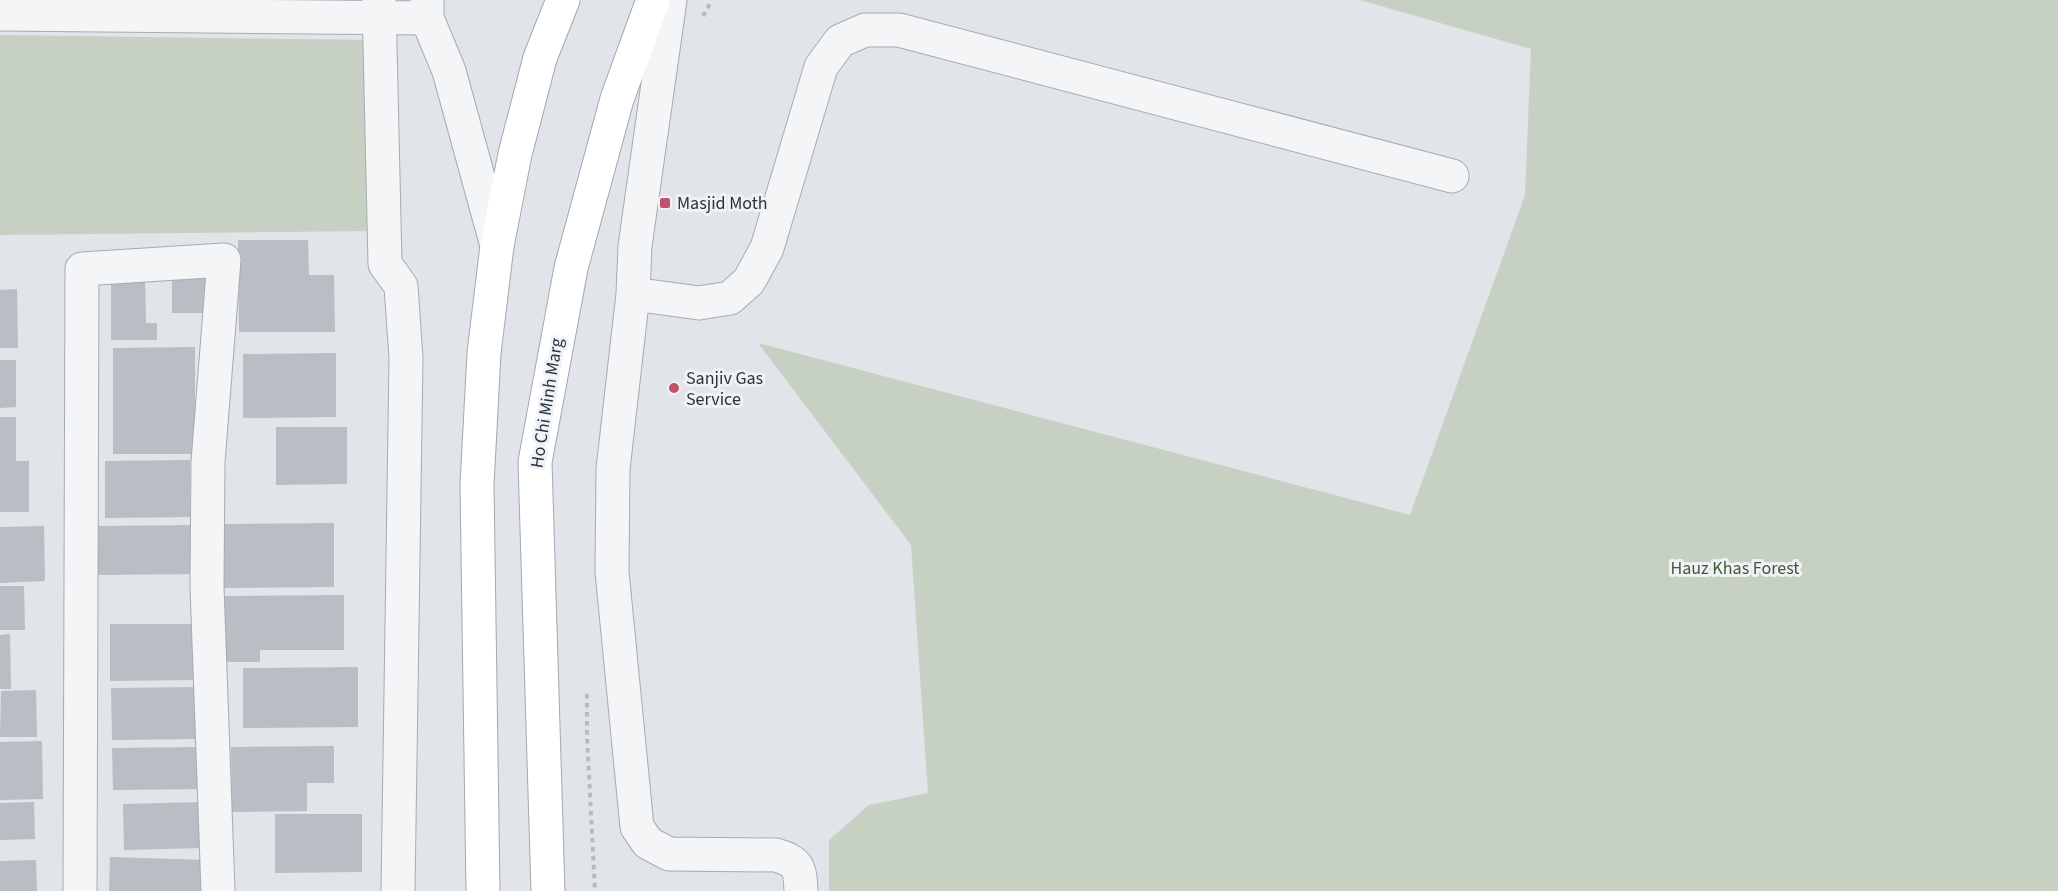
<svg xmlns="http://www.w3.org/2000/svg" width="2058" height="891" font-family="'Source Sans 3',sans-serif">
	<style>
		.green { fill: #c7d1c3 }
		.building { fill: #b9bec4 }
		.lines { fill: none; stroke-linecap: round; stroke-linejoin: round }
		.minor-casing { stroke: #a7abb2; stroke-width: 35 }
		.major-casing { stroke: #a1a9b2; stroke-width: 35 }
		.path { stroke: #b7bbc0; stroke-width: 4; stroke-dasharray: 4.5 4.5; stroke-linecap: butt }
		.minor { stroke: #f3f5f7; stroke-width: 33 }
		.major { stroke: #fff; stroke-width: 33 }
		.poi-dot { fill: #c0536b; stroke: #f0f3f6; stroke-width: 2 }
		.labels { text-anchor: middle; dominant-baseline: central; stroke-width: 6; stroke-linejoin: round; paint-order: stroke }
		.poi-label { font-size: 18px; fill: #2b333e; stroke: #f0f3f6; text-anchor: start }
		.street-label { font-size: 18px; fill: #2b333e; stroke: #f0f3f6 }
		.park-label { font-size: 18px; fill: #41583a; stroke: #f0f3f6 }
	</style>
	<rect width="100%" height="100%" fill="#e1e4e8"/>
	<path class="green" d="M1360 0H2058V891H829V840L869 805 928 793 911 545 758 343 1410 515 1525 195 1531 49Z
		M0 35 374 40 372 231 0 235Z"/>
	<path class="building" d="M238 240H308L309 275H334L335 332H239Z
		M217 265V313H172V266Z
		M111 272H145L146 323H157V340H111Z
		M17 289 18 348H0V290Z
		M195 347V454H113V348Z
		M336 353V417L243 418V354Z
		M0 360H16V407L0 408Z
		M0 417H16V461H29V512H0Z
		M276 427H347V484L276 485Z
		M190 460V517L105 518V461Z
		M334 523V587L214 588V524Z
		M199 525 200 574 98 575 97 526Z
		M44 526 45 581 0 583V527Z
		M0 586H24L25 630H0Z
		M344 595V650H260V662H221V596Z
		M110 624H200V680L110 681Z
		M10 634 11 689H0V635Z
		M358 667V727L243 728V668Z
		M197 687V739L112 740 111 688Z
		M36 690 37 737H0L1 691Z
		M42 741 43 799 0 800V742Z
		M334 746V783H307V811L232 812 231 747Z
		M199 747 206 789 113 790 112 748Z
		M34 802 35 839 0 840V803Z
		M203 802V848L124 850 123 804Z
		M275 814H362V872L275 873Z
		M110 857 207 860 206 891H109Z
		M36 860 37 891H0V861Z"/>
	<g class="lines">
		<defs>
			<path id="minor" d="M379 0 385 264 401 286 406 358 398 891
				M427 0V18L449 71 497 246
				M670 0 635 246 633 294 613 469 612 572 637 827 648 843 669 854 776 855C799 862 800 868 801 891
				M0 14 427 18
				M633 294 699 303 730 298 749 281 767 248 821 67 840 41 865 30H899L1452 176
				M80 891 82 269 224 260 208 462 207 587 218 891"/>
			<path id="major" d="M483 891 477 485 484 353 497 246 515 154 540 58 563 0
				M548 891 535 462 571 268 617 99 653 0"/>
		</defs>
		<use href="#minor" class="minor-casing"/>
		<use href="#major" class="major-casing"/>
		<path class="path" d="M703 16 712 0
			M587 694V736L595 891"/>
		<use href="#minor" class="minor"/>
		<use href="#major" class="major"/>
	</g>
	<g class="poi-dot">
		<rect x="659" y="197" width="12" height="12" rx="3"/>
		<circle cx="674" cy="388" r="6"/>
	</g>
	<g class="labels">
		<g class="poi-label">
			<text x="677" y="203">Masjid Moth</text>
			<text x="686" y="378">Sanjiv Gas<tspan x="686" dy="21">Service</tspan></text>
		</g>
		<g class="street-label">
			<text transform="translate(547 403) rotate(-81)">Ho Chi Minh Marg</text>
		</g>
		<g class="park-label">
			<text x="1735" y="568">Hauz Khas Forest</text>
		</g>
	</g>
</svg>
